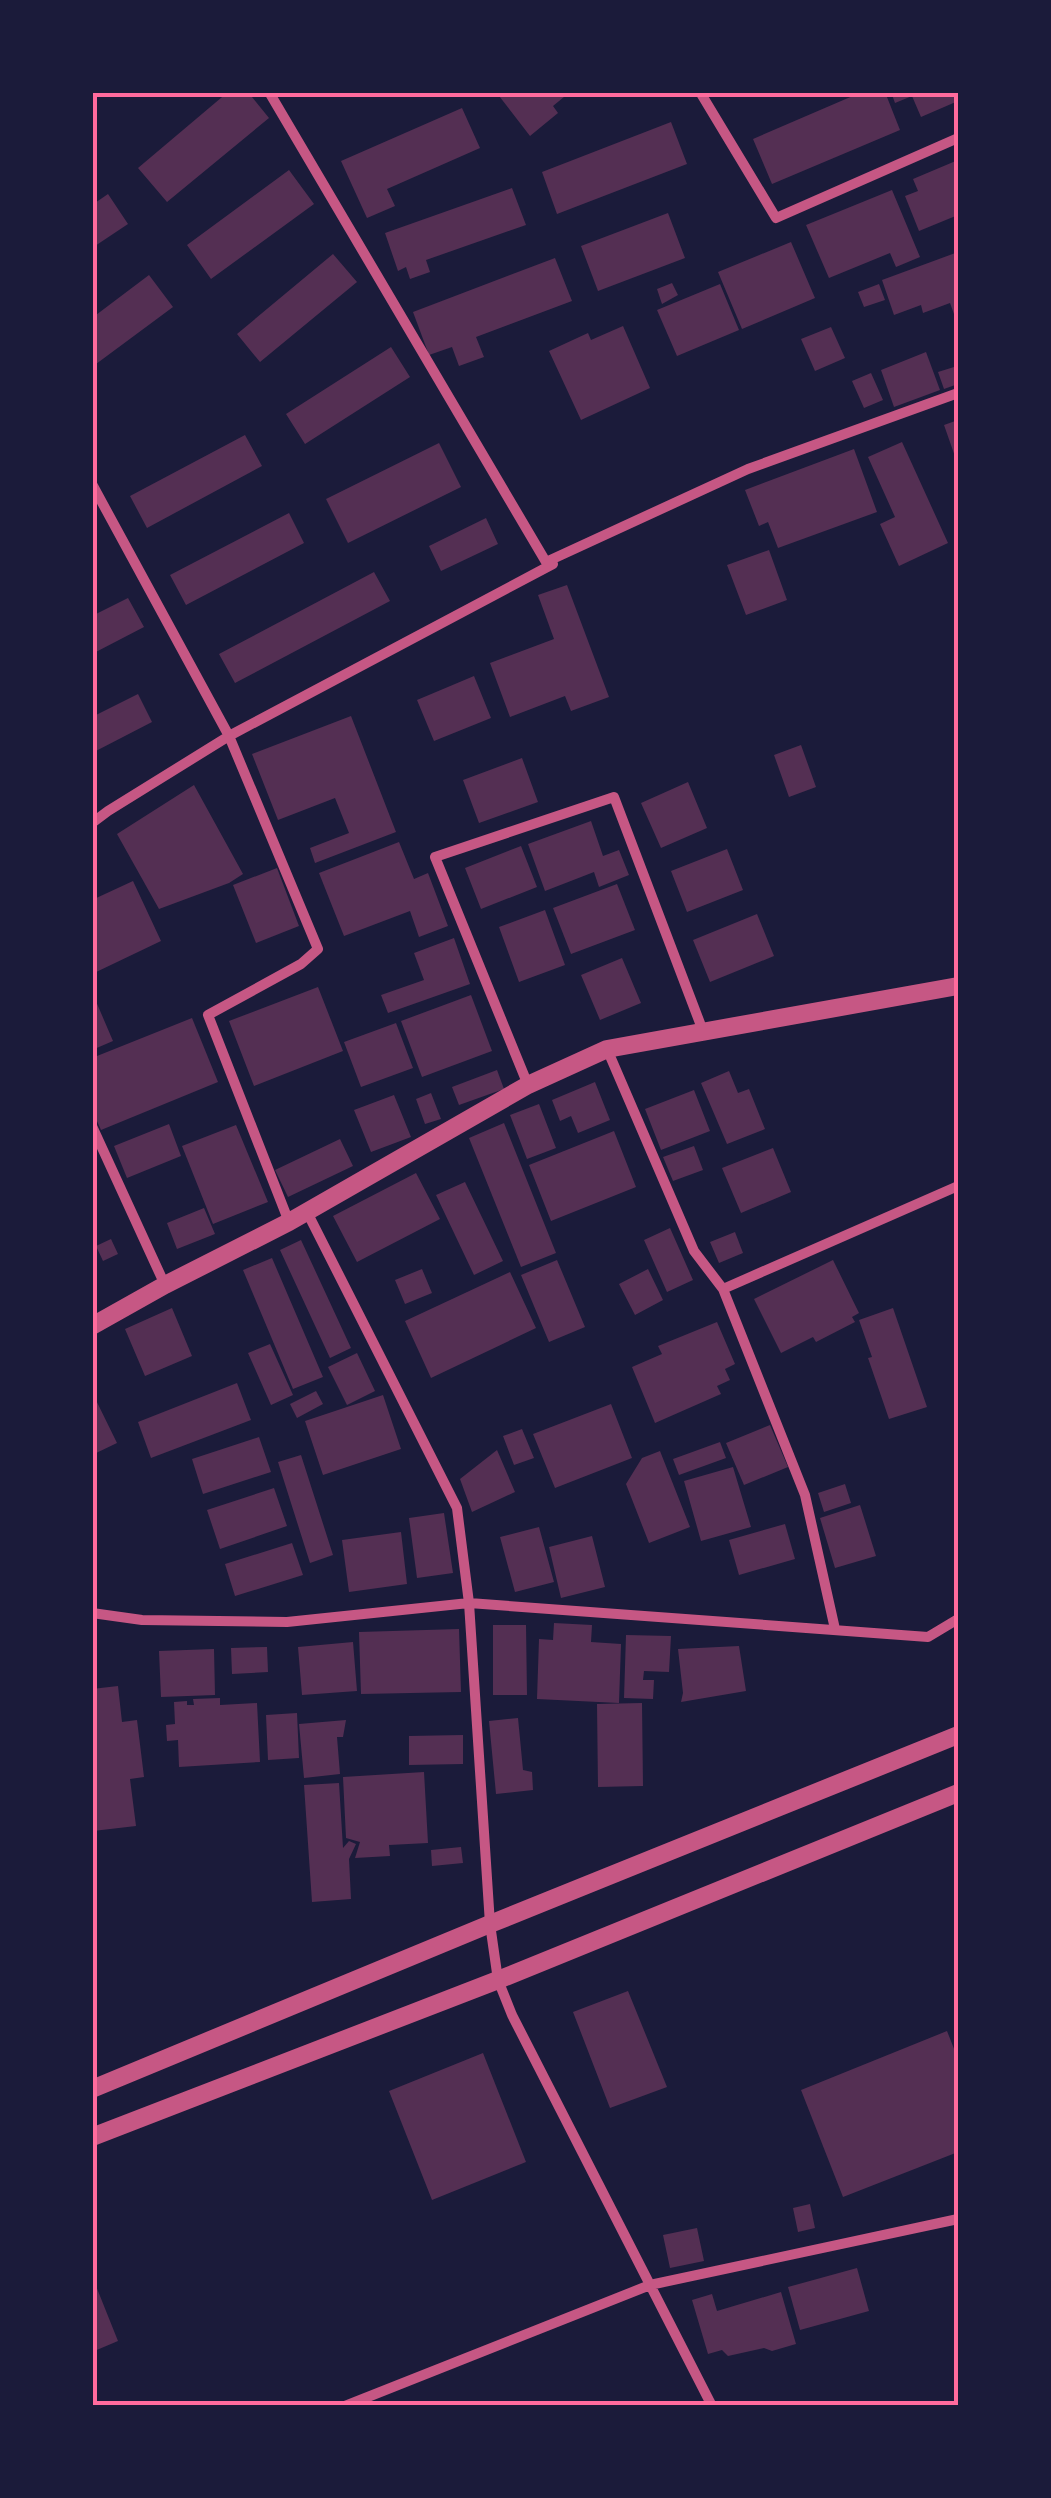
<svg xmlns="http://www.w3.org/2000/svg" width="1051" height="2498" font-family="Inter,sans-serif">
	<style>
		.building { fill: #542f53 }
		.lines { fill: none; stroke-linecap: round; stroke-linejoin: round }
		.minor { stroke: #c65784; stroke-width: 10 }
		.tertiary { stroke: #c65784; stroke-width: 18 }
		.neatline { fill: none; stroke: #ff6b9d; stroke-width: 4 }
	</style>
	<rect width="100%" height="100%" fill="#1b1b3a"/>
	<path class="building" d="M228 92H248L269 118 167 202 138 168Z
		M496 92H570L553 106 558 113 530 136Z
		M862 92H885L900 130 772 184 753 139Z
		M891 92H958V101L921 117 912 96 895 103Z
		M462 108 480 148 387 189 395 206 367 218 341 161Z
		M671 122 687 164 557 214 542 172Z
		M958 160V215L919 231 905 196 918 191 913 179Z
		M289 170 314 204 211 279 187 245Z
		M512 188 526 225 426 260 430 272 410 279 406 267 398 271 385 233Z
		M892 190 920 257 896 267 890 253 829 278 806 225Z
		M108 194 128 224 92 248V205Z
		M668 213 685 258 598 291 581 246Z
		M791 242 815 298 742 329 718 272Z
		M958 252V325L950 303 923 313 921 305 894 315 882 280Z
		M333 254 357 282 260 362 237 334Z
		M555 258 572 301 476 337 484 357 459 366 452 347 429 355 413 312Z
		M149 275 173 307 92 367V318Z
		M672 283 678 295 662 304 657 289Z
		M720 284 739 330 677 356 657 310Z
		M879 284 885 300 864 307 858 292Z
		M623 326 650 388 581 420 549 351 588 333 591 340Z
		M831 327 845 358 815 371 801 339Z
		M391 347 410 377 305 444 286 414Z
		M926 352 940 390 894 407 881 370Z
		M954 367 958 384 944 389 938 372Z
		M871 373 883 400 864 408 852 381Z
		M958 420V465L944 425Z
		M245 435 262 466 147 528 130 496Z
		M902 442 948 543 899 566 880 524 895 517 868 457Z
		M439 443 461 487 348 543 326 499Z
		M854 449 877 512 778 548 768 522 759 526 745 490Z
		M289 513 304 543 186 605 170 575Z
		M486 518 498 544 441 571 429 546Z
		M769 550 787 600 746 615 727 565Z
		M374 572 390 601 235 683 219 654Z
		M567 585 609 697 571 711 565 696 510 717 490 663 554 639 538 595Z
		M128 598 144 627 92 654V616Z
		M474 676 491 718 434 741 417 700Z
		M138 694 152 722 92 753V717Z
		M351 716 396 832 315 863 310 848 349 833 335 798 278 820 252 754Z
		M801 745 816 787 789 797 774 755Z
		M522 758 538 802 479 823 463 780Z
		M688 782 707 828 661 848 641 803Z
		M194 785 243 874 229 883 159 909 117 834Z
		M591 821 603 856 619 850 629 875 599 887 594 872 545 891 528 844Z
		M399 842 414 879 428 873 448 926 419 937 410 911 344 936 319 873Z
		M521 846 537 887 481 909 465 868Z
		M727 849 743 890 687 912 671 871Z
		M277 868 299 926 256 943 233 885Z
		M133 881 161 941 92 974V900Z
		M617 884 635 930 571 954 553 908Z
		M545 910 565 965 519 982 499 927Z
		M757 914 774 956 710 982 693 940Z
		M454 938 470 984 388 1013 381 995 424 980 414 953Z
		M622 958 641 1003 600 1020 581 975Z
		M318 987 343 1051 254 1086 229 1021Z
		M92 992 113 1041 92 1050Z
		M471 995 492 1051 422 1077 401 1021Z
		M192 1018 218 1082 101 1130 92 1110V1058Z
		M396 1023 413 1068 361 1087 344 1042Z
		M497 1070 504 1089 459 1105 452 1087Z
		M729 1071 738 1093 749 1089 765 1129 727 1144 701 1083Z
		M595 1082 610 1120 578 1133 571 1116 560 1121 552 1100Z
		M694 1090 710 1131 661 1150 645 1109Z
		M431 1093 441 1119 425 1124 416 1099Z
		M394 1095 411 1137 371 1152 354 1110Z
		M539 1104 556 1148 527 1159 510 1115Z
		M504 1123 556 1253 521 1267 469 1138Z
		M169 1124 181 1156 127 1178 114 1146Z
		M236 1125 268 1202 213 1224 182 1146Z
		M614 1131 636 1187 551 1221 529 1165Z
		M340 1139 353 1166 288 1197 275 1170Z
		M694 1146 703 1170 673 1181 663 1157Z
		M773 1148 791 1192 741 1213 722 1168Z
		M416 1173 440 1219 357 1262 333 1216Z
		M465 1182 503 1261 474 1275 436 1195Z
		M204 1208 215 1234 177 1249 167 1223Z
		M670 1228 693 1280 667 1292 644 1240Z
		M735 1232 743 1253 719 1263 710 1242Z
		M111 1239 118 1254 103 1261 96 1246Z
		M301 1240 351 1348 330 1358 280 1250Z
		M272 1258 323 1377 293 1389 243 1270Z
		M557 1260 585 1327 549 1342 521 1275Z
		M833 1260 859 1313 852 1317 855 1322 816 1342 813 1337 781 1353 754 1299Z
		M422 1269 432 1293 405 1304 395 1280Z
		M648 1269 663 1300 635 1315 619 1284Z
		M510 1272 536 1328 431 1378 405 1321Z
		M172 1308 192 1356 145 1376 125 1329Z
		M893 1308 927 1407 889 1419 868 1358 872 1357 859 1320Z
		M717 1322 735 1364 725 1369 730 1380 717 1386 721 1394 655 1423 632 1367 662 1354 658 1346Z
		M270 1344 293 1395 271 1405 248 1353Z
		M357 1353 375 1391 347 1405 328 1367Z
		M237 1383 251 1420 151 1458 138 1422Z
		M316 1391 323 1404 297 1418 290 1404Z
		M92 1392 117 1443 92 1455Z
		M383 1395 401 1449 323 1475 305 1421Z
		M611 1404 632 1458 555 1488 533 1434Z
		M770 1425 788 1467 744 1485 726 1443Z
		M522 1429 534 1458 514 1465 503 1436Z
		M259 1437 271 1472 203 1494 192 1459Z
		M720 1442 726 1458 679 1475 673 1459Z
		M497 1450 515 1492 472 1512 460 1479Z
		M660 1451 690 1527 649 1543 626 1484 642 1458Z
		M301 1455 333 1555 310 1563 278 1462Z
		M733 1467 751 1527 701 1541 684 1481Z
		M845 1484 851 1503 824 1512 818 1493Z
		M274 1488 287 1526 220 1549 207 1510Z
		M860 1505 876 1556 835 1568 820 1518Z
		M444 1513 453 1573 417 1578 409 1518Z
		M785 1524 795 1559 739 1575 729 1540Z
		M539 1527 554 1582 515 1592 500 1537Z
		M401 1532 407 1584 349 1592 342 1540Z
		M592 1536 605 1587 561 1598 549 1547Z
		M292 1543 303 1575 235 1596 225 1564Z
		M554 1623 592 1625 591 1642 621 1644 619 1703 537 1699 539 1639 553 1640Z
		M493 1625H526L527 1695H493Z
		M459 1629 461 1692 361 1694 359 1632Z
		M626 1635 671 1636 669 1672 644 1671 643 1680H654L653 1699 624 1698Z
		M353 1642 357 1691 302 1695 298 1647Z
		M739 1646 746 1691 681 1702 683 1693 678 1649Z
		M267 1647 268 1672 232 1674 231 1648Z
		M214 1649 215 1695 161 1697 159 1651Z
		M118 1686 122 1722 137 1720 144 1777 130 1779 136 1826 93 1831 92 1689Z
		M220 1698V1705L257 1703 260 1762 179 1767 178 1740 167 1741 166 1725 175 1724 174 1702 187 1701V1705H194L193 1699Z
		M642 1703 643 1786 598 1787 597 1704Z
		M297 1713 299 1758 268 1760 266 1715Z
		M518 1718 523 1770 532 1772 533 1790 496 1794 489 1721Z
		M346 1720 343 1737H337L340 1774 304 1778 299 1724Z
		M463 1735V1764L409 1765V1736Z
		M424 1772 428 1843 389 1845 390 1856 355 1858 360 1842 346 1838 343 1777Z
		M339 1783 343 1848 349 1841 356 1844 349 1859 351 1899 312 1902 304 1785Z
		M461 1847 463 1863 432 1866 431 1850Z
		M628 1991 667 2087 610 2108 573 2012Z
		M947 2031 958 2059V2152L843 2197 801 2090Z
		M483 2053 526 2162 432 2200 389 2091Z
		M810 2204 815 2228 798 2232 793 2208Z
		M697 2228 704 2261 670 2268 663 2235Z
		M857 2268 869 2311 800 2330 788 2287Z
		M92 2276 118 2341 92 2352Z
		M781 2292 796 2344 772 2351 764 2348 728 2356 722 2350 708 2354 692 2300 712 2294 717 2311Z"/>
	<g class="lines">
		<path class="minor" d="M700 92 776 218 958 138
			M92 484 229 736 318 949 301 964 208 1015 289 1222
			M546 562 748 469 958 393
			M92 823 108 811 229 736 553 564 546 562 269 92
			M607 1049 694 1251 723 1289 805 1495 835 1629
			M528 1085 435 857 614 797 703 1031
			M92 1126 165 1285
			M307 1212 457 1508 469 1603 490 1924 498 1980 512 2015 712 2406
			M723 1289 958 1186
			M92 1613 142 1620 287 1622 469 1603 928 1637 958 1619
			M345 2406 650 2285 958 2219"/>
		<path class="tertiary" d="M92 1326 165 1285 289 1222 528 1085 607 1049 958 986
			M92 2089 490 1924 958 1735
			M92 2137 498 1980 958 1793"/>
	</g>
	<rect width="1051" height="2498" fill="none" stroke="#1b1b3a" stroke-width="190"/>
	<rect x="95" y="95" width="861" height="2308" class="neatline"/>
</svg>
